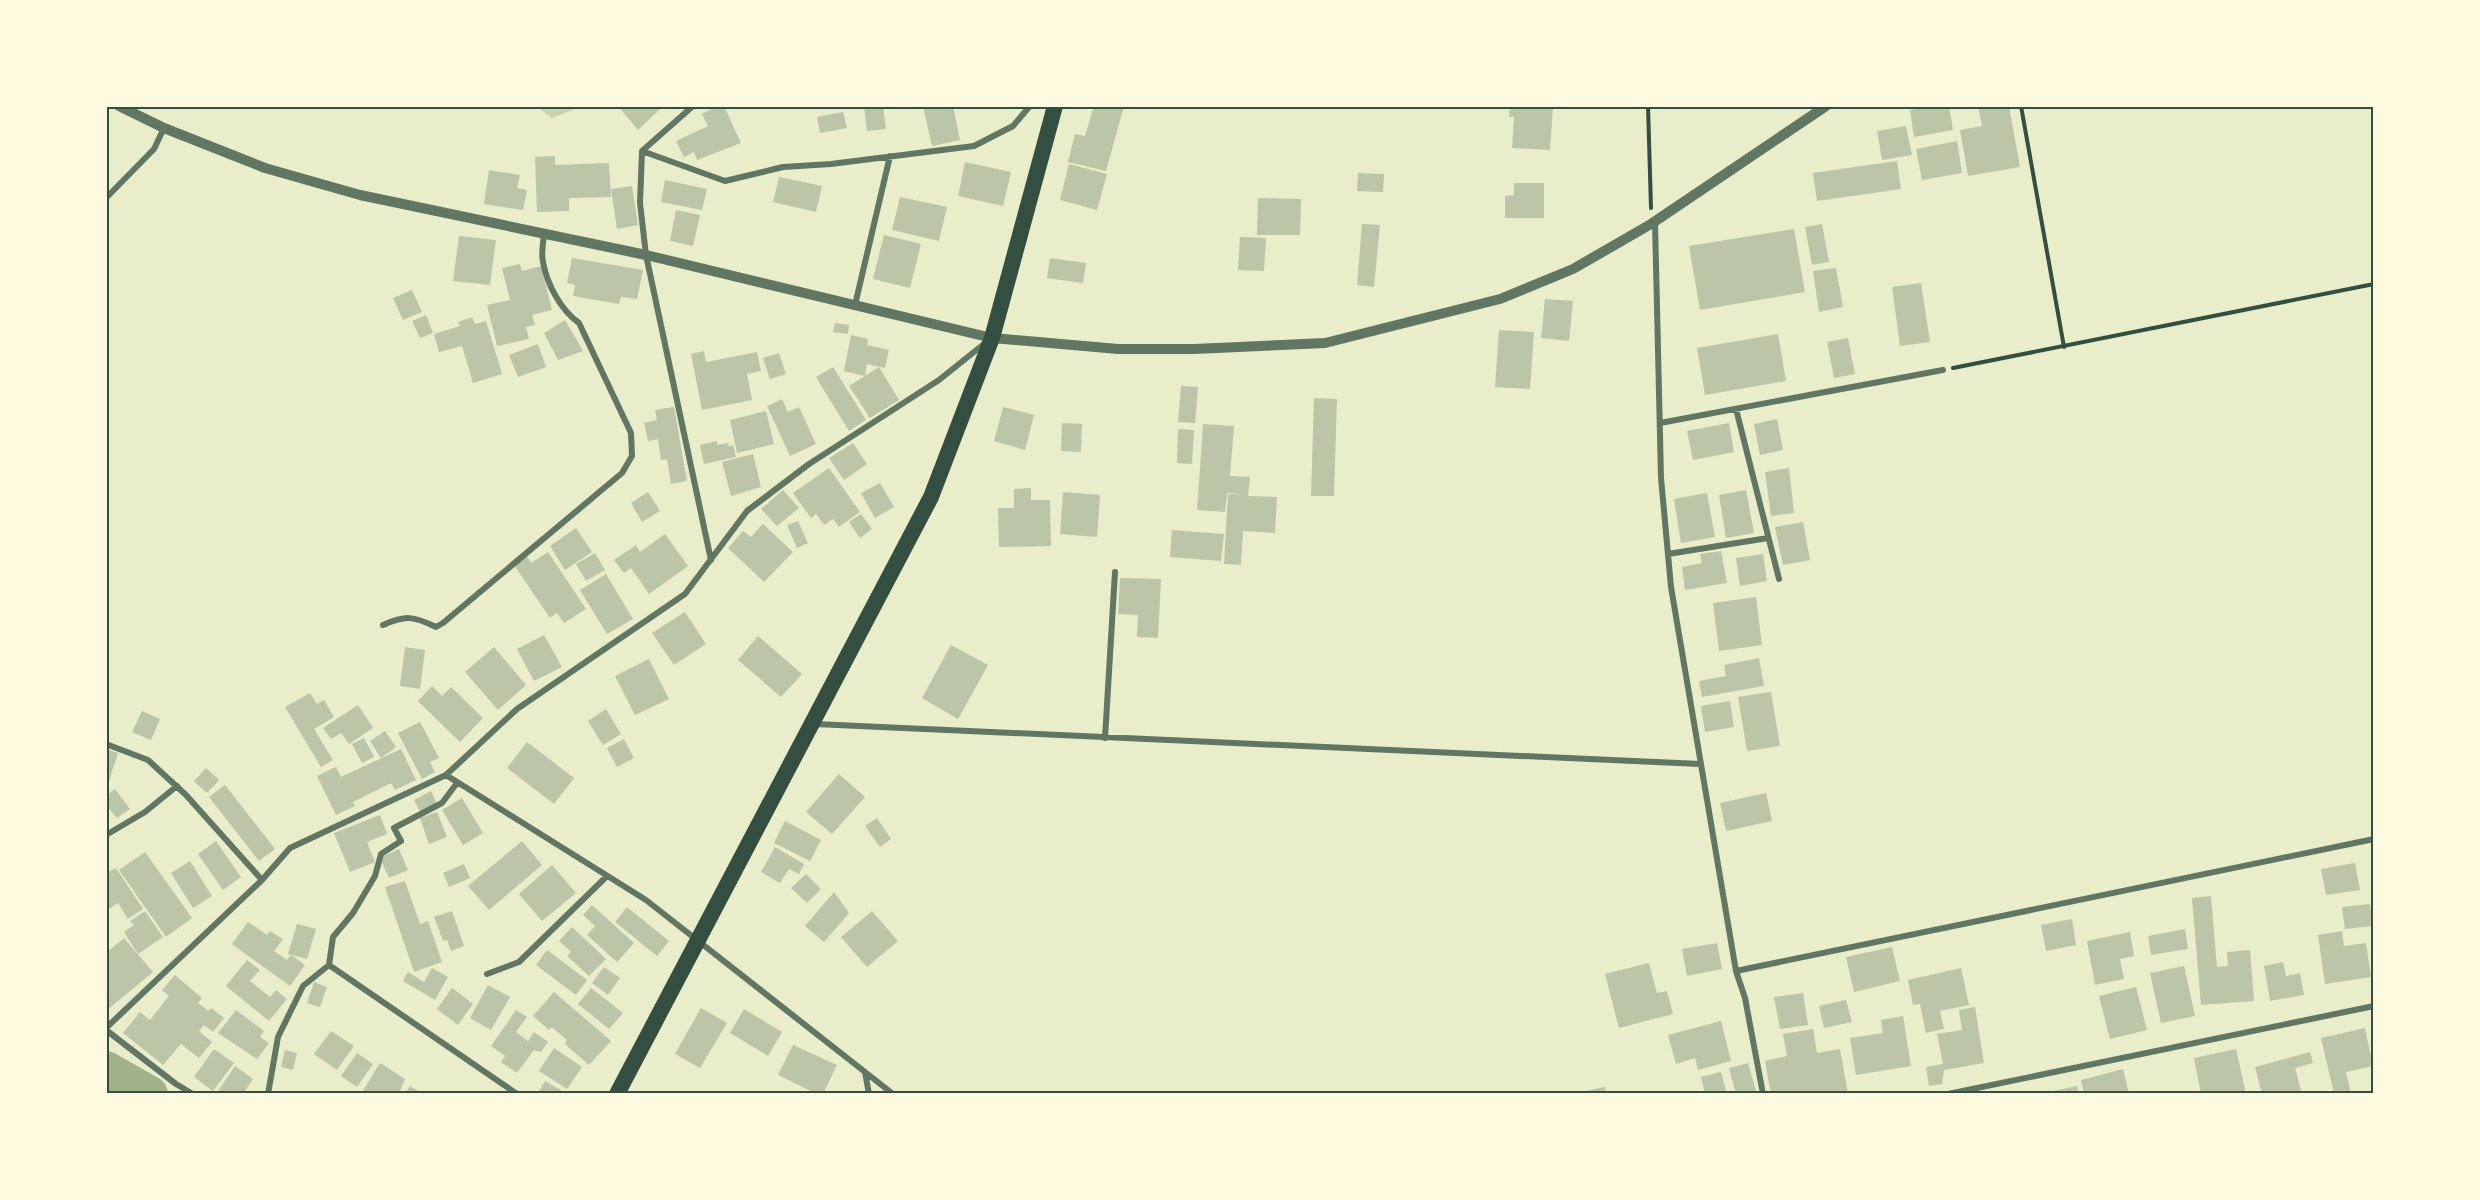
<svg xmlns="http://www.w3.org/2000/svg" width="2480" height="1200" font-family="'Varela Round',sans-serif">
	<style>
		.green { fill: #cad2ad }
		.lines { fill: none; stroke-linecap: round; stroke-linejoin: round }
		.river { stroke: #a3b18a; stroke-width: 36 }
		.building { fill: #bcc5a7 }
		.path { stroke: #344e41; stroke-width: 4 }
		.minor { stroke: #617663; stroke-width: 6 }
		.tertiary { stroke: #617663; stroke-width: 10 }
		.trunk { stroke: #344e41; stroke-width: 16 }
		.neatline { fill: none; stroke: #344e41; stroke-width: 2 }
	</style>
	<rect width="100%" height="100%" fill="#e9edc9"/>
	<path class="green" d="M537 107H580L552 118Z"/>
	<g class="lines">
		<path class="river" d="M106 1069 150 1094"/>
	</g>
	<path class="building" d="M618 106H663L638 130Z
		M717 106H724L741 143 697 160 694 152 684 157 676 141 708 126 702 114Z
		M864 106H883L886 129 867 131Z
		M923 106H953L960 140 932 146Z
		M1094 106H1124L1106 171 1068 162 1075 134 1085 136Z
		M1510 106H1553L1550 150 1512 148 1514 117H1509Z
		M1930 106H1949L1953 130 1914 137 1910 110Z
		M1978 106H2009L2020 167 1968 176 1960 130 1982 126Z
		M843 112 847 128 820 133 817 117Z
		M1906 126 1912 155 1882 160 1877 131Z
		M1957 141 1962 173 1922 180 1916 149Z
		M555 156V165L609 163 611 197 569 198V211L537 212 535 157Z
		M1897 161 1901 189 1817 201 1813 173Z
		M965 162 1011 172 1003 206 958 196Z
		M1069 164 1107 174 1097 210 1060 200Z
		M489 170 520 175 517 188 527 190 523 210 484 204Z
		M1358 173 1384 174 1383 192 1357 191Z
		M779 177 822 186 816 212 773 202Z
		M665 180 707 189 702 210 661 202Z
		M1514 183H1544V218H1505V196L1514 195Z
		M632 186 638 225 617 229 611 189Z
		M900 197 947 207 939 241 892 230Z
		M1258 198 1301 199 1300 235H1257Z
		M676 210 700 215 693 246 670 241Z
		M1362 224 1380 225 1374 287 1357 285Z
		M1822 224 1829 262 1812 265 1805 227Z
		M1794 229 1805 292 1700 310 1689 246Z
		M884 235 921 244 910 288 873 279Z
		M459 236 496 240 490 285 453 281Z
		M1240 237 1266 238 1264 271 1238 270Z
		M572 258 643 270 637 299 621 297 619 304 573 296 575 285 567 283Z
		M1050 258 1086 263 1083 283 1047 278Z
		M520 264 522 271 541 266 552 310 532 315 535 325 526 327 529 339 497 346 487 305 510 300 502 268Z
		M1836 268 1843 307 1819 312 1813 271Z
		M1921 283 1930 342 1900 346 1892 287Z
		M412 290 422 312 403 320 393 298Z
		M1545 299 1573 301 1569 341 1541 338Z
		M426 315 433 333 420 338 412 321Z
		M472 317 475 324 486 321 502 374 473 383 462 346 439 352 434 334 460 326 458 322Z
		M565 320 583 351 558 360 544 333Z
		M835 323 849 325 848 334 833 332Z
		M1499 330 1534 332 1530 389 1495 387Z
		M1778 334 1786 381 1705 395 1697 348Z
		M851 335 868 339 867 345 889 350 885 368 867 364 865 376 844 371Z
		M1848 338 1855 374 1834 378 1827 342Z
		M538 344 546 367 518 377 509 355Z
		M704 351 706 362 757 352 761 371 747 374 752 400 702 410 691 354Z
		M779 353 786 374 770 379 763 358Z
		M833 367 866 420 849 431 816 377Z
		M879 367 899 400 870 418 849 386Z
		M1181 386 1198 387 1195 423 1178 422Z
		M1314 398 1337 399 1334 496H1311Z
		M782 399 788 412 799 407 816 444 790 456 767 406Z
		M674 407 687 481 671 484 667 459 661 460 658 439 648 441 644 423 657 420 655 410Z
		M1003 407 1034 415 1025 450 994 441Z
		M766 411 774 444 737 453 730 420Z
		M1777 419 1783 450 1760 455 1754 424Z
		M1062 423 1082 424 1081 452 1061 451Z
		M1729 423 1734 452 1693 460 1687 431Z
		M1203 424 1234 426 1230 476 1250 477 1248 496 1277 497 1275 533 1243 531 1241 565 1224 564 1228 494H1241L1227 493 1225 512 1197 510Z
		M1178 429 1194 430 1192 464 1177 463Z
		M717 441V445L728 443 729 447 733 445 736 457 704 464 700 445Z
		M853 443 867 464 844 480 829 458Z
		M753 454 761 487 731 496 722 462Z
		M829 468 860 512 839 527 833 519 824 525 816 514 811 518 793 493Z
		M1789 468 1794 513 1771 516 1765 472Z
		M880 483 894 507 875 518 861 493Z
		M1031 488V500H1050L1051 546 999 547 998 508H1014V489Z
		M783 490 799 508 777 526 761 509Z
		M1746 490 1754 533 1726 538 1719 495Z
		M648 492 660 511 642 522 631 503Z
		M1063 492 1100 495 1097 537 1060 534Z
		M1707 493 1715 537 1681 543 1674 499Z
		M861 514 872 529 860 538 849 522Z
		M798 521 808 543 797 548 787 525Z
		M1803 522 1810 560 1783 565 1775 527Z
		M763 524 793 552 764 582 728 548 743 531 751 537Z
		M576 528 592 552 565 570 550 546Z
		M1172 530 1224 534 1221 561 1170 557Z
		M665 534 688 566 649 594 631 568 624 573 614 560 636 545 640 552Z
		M1721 551 1727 583 1685 590 1682 567 1702 563 1700 554Z
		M548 552 586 609 564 623 557 613 550 618 514 565 527 556 531 563Z
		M595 553 605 570 586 581 576 564Z
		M1763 554 1767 581 1740 586 1736 558Z
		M606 574 633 619 607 634 580 590Z
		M1120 578 1161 579 1158 638 1137 637 1138 615 1118 614Z
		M1756 597 1762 645 1719 651 1713 603Z
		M685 612 706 644 674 665 652 633Z
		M544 635 562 667 534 681 517 649Z
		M758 636 802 674 781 697 738 660Z
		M951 645 988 665 958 719 922 698Z
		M405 647 425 650 420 689 400 686Z
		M494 647 526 685 498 710 465 672Z
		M1759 658 1764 686 1702 697 1699 681 1726 676 1724 665Z
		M649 659 669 699 635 715 615 676Z
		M432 686 442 696 451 687 483 718 460 742 418 701Z
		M1771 692 1780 746 1747 751 1738 697Z
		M310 693 317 704 324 700 334 717 314 729 333 760 321 767 285 707Z
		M1730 701 1734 727 1705 732 1701 706Z
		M358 705 373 728 349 744 341 733 331 739 323 728Z
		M606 709 621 734 603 745 588 721Z
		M142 711 160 719 151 740 132 732Z
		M420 722 439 758 430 762 435 772 422 779 398 733Z
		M385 731 396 747 381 758 370 741Z
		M364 738 374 757 362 763 352 744Z
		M624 739 634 758 617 767 607 748Z
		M527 742 574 778 554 804 507 768Z
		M106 749 118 753 107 787H106Z
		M401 749 416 780 395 790 391 783 353 802 355 806 336 815 317 776 336 767 341 777Z
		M206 768 219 780 207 793 194 781Z
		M839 774 865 797 832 834 806 812Z
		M225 785 275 849 259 861 209 797Z
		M115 789 130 809 117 818 106 805V796Z
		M431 791 437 804 420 812 414 800Z
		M1766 793 1772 821 1726 831 1720 803Z
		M462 798 483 833 463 845 442 810Z
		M437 812 447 837 429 844 420 818Z
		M380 815 387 834 367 842 375 862 350 872 334 833Z
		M877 818 891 839 880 847 865 826Z
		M785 821 821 840 810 861 774 843Z
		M216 841 241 877 223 890 198 854Z
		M522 841 542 865 489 910 468 886Z
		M775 847 804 864 799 874 789 869 780 883 761 872Z
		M399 849 408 870 389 878 380 858Z
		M145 852 192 918 166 937 119 870Z
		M190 861 212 896 193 908 171 873Z
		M2355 863 2360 890 2326 895 2321 869Z
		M464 864 470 878 449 887 443 873Z
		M552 865 576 893 542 921 519 894Z
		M116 868 143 909 128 919 118 903 106 911V873Z
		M806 874 821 889 807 903 791 888Z
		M405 881 420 924 428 921 442 962 414 972 385 887Z
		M834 892 849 913 824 942 805 926Z
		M2211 896 2217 967 2228 966 2227 952 2250 950 2254 1001 2201 1005 2192 898Z
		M2370 904 2373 926 2345 929 2342 907Z
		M592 905 634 943 617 962 587 935 595 926 583 915Z
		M627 907 669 941 657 956 615 922Z
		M145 911 163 937 138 954 124 932 134 925 130 921Z
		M452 911 464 946 451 951 447 940 443 941 434 917Z
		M872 911 898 941 867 967 841 937Z
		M2072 919 2076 945 2046 951 2041 925Z
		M248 922 267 935 270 931 283 939 274 951 287 960 291 955 305 965 290 986 232 944Z
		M297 924 316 929 307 959 288 954Z
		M572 927 606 959 589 976 567 956 571 952 559 941Z
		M2185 929 2188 949 2151 955 2148 936Z
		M2342 931 2344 946 2366 943 2371 977 2325 984 2318 935Z
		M2130 932 2134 956 2120 959 2124 979 2095 985 2087 941Z
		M124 938 153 972 106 1011V966L109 963 106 953Z
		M1717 943 1722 969 1687 976 1682 949Z
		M1892 947 1900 981 1854 992 1846 957Z
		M547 950 587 980 576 995 536 965Z
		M247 960 260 970 250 981 270 997 276 990 287 999 269 1021 226 986Z
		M2283 962 2286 976 2300 973 2304 995 2270 1001 2264 966Z
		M1649 963 1657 993 1667 991 1673 1014 1619 1028 1605 974Z
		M2184 966 2195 1016 2161 1023 2150 973Z
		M604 967 620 978 608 995 592 983Z
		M432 968 448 977 435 1000 403 981 408 972 424 982Z
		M1961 968 1969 1005 1940 1011 1944 1029 1926 1033 1920 1004 1913 1005 1908 980Z
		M175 975 202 998 198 1003 209 1011 211 1008 224 1018 213 1032 204 1025 199 1031 212 1042 199 1058 181 1044 163 1065 123 1033 140 1012 150 1020 169 996 162 990Z
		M314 982 327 987 320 1007 307 1003Z
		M488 985 510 997 491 1030 470 1018Z
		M2136 987 2147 1030 2110 1039 2099 996Z
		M452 988 473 1004 458 1025 437 1009Z
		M591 988 623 1013 609 1029 578 1004Z
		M554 992 611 1041 589 1065 565 1044 567 1040 552 1027 549 1030 533 1016Z
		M1803 993 1808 1025 1780 1029 1774 997Z
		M1846 1000 1852 1022 1824 1028 1819 1006Z
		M1975 1007 1984 1063 1944 1070 1942 1084 1929 1086 1926 1067 1943 1064 1937 1034 1962 1030 1959 1010Z
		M701 1008 727 1023 700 1068 675 1054Z
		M744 1009 782 1032 768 1056 730 1033Z
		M236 1010 264 1031 260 1037 269 1043 257 1059 218 1033Z
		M516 1010 527 1017 516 1032 528 1041 534 1032 548 1042 541 1052 534 1050 517 1073 501 1062 505 1056 491 1046Z
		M1903 1016 1911 1066 1856 1075 1850 1038 1883 1033 1881 1020Z
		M1721 1021 1731 1061 1698 1070 1695 1058 1676 1064 1668 1035Z
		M2365 1028 2373 1066 2346 1072 2351 1094H2334L2321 1038Z
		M1813 1029 1817 1053 1840 1049 1848 1094H1771L1765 1061 1787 1056 1783 1034Z
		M331 1031 354 1046 337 1070 314 1054Z
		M793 1045 837 1065 823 1094H817L778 1075Z
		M554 1048 582 1067 567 1089 539 1071Z
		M214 1049 234 1063 213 1091 194 1077Z
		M2236 1049 2246 1094H2201L2194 1058Z
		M285 1050 297 1053 293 1070 281 1067Z
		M2310 1052 2313 1063 2295 1068 2302 1094H2262L2255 1067Z
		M357 1053 373 1064 357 1087 341 1076Z
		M380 1063 405 1079 399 1094H361Z
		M1748 1063 1757 1094H1736L1729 1068Z
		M235 1066 253 1079 243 1094H221L218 1091Z
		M2123 1069 2129 1094H2084L2081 1080Z
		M1721 1072 1727 1094H1705L1701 1077Z
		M545 1081 561 1090 559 1094H537Z
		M410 1086 423 1094H405Z
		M2077 1086 2079 1094H2053V1091Z
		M1605 1087 1607 1094H1581V1092Z"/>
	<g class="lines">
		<path class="path" d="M1648 106 1651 208
			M2021 106 2064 347
			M1953 368 2374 284"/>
		<path class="minor" d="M693 106 642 151 640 203 646 255 711 560
			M642 151 725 181 783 167 831 164 974 146 1013 126 1030 106
			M106 198 154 149 164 128
			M1655 222 1661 478 1671 587 1736 971 1745 998 1763 1094
			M855 305 890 156
			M1736 409 1779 579
			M1660 423 1943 370
			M1668 554 1768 538
			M383 625C406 615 413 616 436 627L443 623 622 473 632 456 631 433 579 323C561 310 547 285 543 262 541 254 543 243 544 234
			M815 724 1700 764
			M1105 738 1115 572
			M106 744 148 760 186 795 262 880
			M446 775 646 900 893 1094
			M106 835 145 812 177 786
			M329 965 333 937 353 913 375 876 381 854 401 841 394 828 442 803 457 783
			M1736 971 2374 839
			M487 974 519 962 607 876
			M106 1028 262 880 290 848 446 775 517 709 685 594 747 511 809 464 939 380 984 344
			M106 1030 176 1084 193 1094
			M865 1072 869 1094
			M106 1092 109 1094
			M268 1094 278 1037 303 986 329 965 517 1094
			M1948 1094 2374 1006"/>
		<path class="tertiary" d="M119 106 164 128 265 168 360 195 646 255 992 338 1118 349H1194L1325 343 1500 299 1573 269 1651 224 1826 106"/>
		<path class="trunk" d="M617 1094 931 497 992 338 1055 106"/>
	</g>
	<rect width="2480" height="1200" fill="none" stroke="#fefae0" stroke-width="216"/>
	<rect x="108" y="108" width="2264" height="984" class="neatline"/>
</svg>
